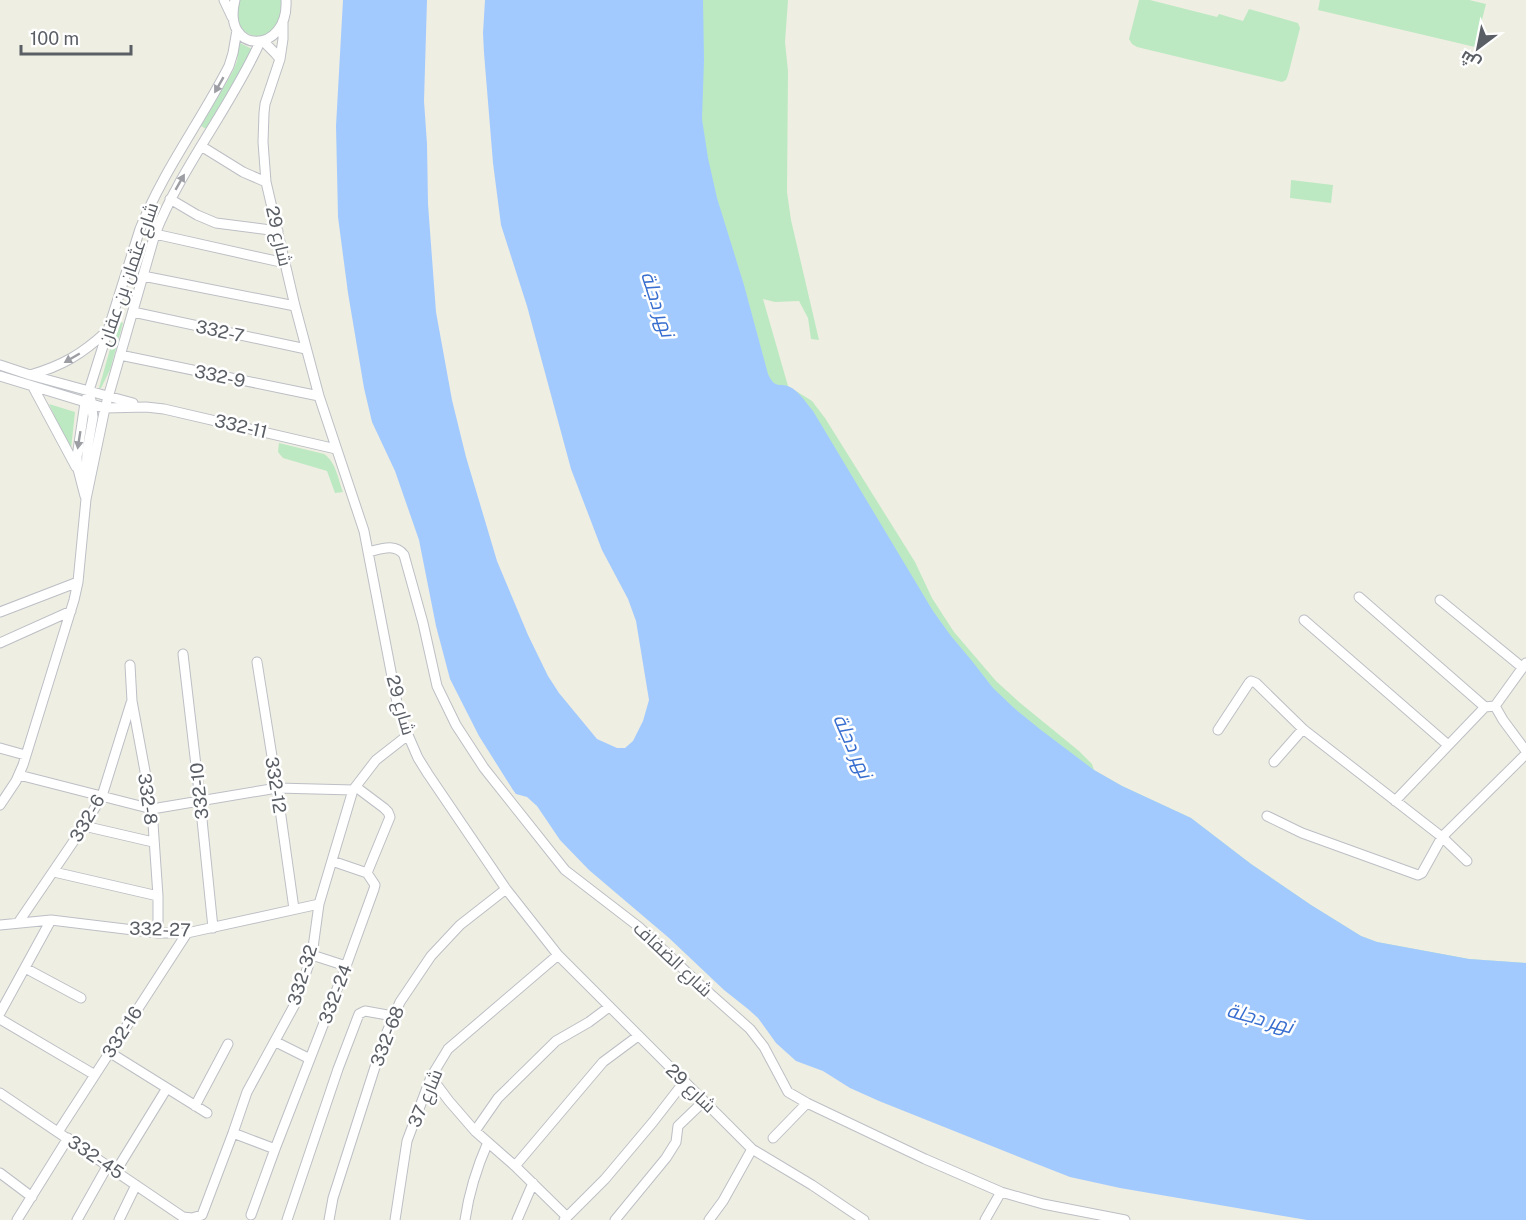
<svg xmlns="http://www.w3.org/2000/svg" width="1526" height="1220" font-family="'Public Sans',Cairo,sans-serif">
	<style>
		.green { fill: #bce9c2 }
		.water { fill: #a2caff }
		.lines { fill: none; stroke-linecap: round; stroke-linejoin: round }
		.minor-casing { stroke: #bcbfc5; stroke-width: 11 }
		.minor { stroke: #fff; stroke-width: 9 }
		.oneway { fill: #9c9ea3 }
		.labels { text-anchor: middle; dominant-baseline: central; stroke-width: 5; stroke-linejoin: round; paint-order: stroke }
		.street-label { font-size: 18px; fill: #5a5e65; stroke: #fff }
		.water-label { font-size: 20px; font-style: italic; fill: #386ecf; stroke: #fff }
	</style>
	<rect width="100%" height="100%" fill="#efeee2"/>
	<path class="green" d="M239 0H281C281 6 281 14 279 19 272 44 238 41 237 14 237 10 238 5 239 0Z
		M696 0H788L785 42 788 71 787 192 791 220 819 340 811 339 808 318 799 301 775 302 763 299 788 386 812 401 825 418 915 562 932 598 954 632 996 681 1019 702 1079 751 1092 764 1094 770 1122 786 1191 818 1251 864 1311 905 1361 936 1377 942 1469 959 1526 963V972L1374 950 1083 783 963 658 782 416 729 280 687 53Z
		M1139 0H1150L1217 17 1219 14 1243 21 1249 9 1298 23 1300 28 1288 75 1286 80 1282 82 1137 47 1132 44 1129 39Z
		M1320 0H1469L1486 4 1475 47 1318 10Z
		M239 43H240L252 49V51L206 129 201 126 233 71 237 61Z
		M1291 180 1333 185 1331 203 1290 198Z
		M118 321 123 323 110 370 101 388H99Z
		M49 404 75 412 71 449 69 448Z
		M279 443 324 454C336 462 338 479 343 492L335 493 327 471 283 458 278 452Z"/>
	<path class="water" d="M343 0H427L424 101 427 144 428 204 436 312 452 400 466 457 497 561 528 635 548 676 559 693 597 739 617 748H625L633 741 643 721 649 700 636 621 628 599 602 550 571 469 527 306 501 225 493 163 484 53 483 33 485 0H703L704 60 702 119 708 158 717 198 744 285 768 374C776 391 779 381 792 388 800 393 807 404 813 411L933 611 951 636 972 661 993 688 1014 708 1041 730 1094 770 1122 786 1191 818 1251 864 1311 905 1361 936 1377 942 1469 959 1526 963V1220H1307L1120 1188 1070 1177 1047 1168 879 1101 850 1088 823 1071 796 1061 776 1043 758 1018 748 1009 724 990 669 938 589 870 560 840 537 806 527 797 516 794 513 790 479 736 450 679 436 626 419 540 395 471 372 422 364 388 348 293 338 217 336 126Z"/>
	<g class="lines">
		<defs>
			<path id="minor" d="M224 0 232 17
				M235 0C221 55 289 55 286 0
				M283 22V39L280 59 265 104 264 113 263 142 266 182 295 306 319 396 364 531 398 708 408 735 418 758 428 774 506 889 558 955 752 1149 812 1185 864 1220
				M263 41 275 53 280 59
				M201 146 243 172 266 182
				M170 199 197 215 216 223 278 231
				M155 234 285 263
				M143 276 295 306
				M133 312 306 349
				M120 355 319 396
				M0 365 30 375 133 403
				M30 375C62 366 82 354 106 332
				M0 376 105 408 146 407 164 409 336 449
				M33 387 76 467
				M86 475 87 451 93 417 91 400
				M85 496 78 469 77 457 85 403 140 229C163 171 201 121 229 66L233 53 237 30
				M368 552C381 549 395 543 404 555L423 623 437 686 456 725 484 768 565 870 639 927 697 982 750 1029 764 1047 788 1092 807 1103 925 1159 1001 1192 1043 1204 1125 1220
				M1359 597 1485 707
				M1440 600 1523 668
				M0 612 78 582
				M1304 620 1448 745
				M0 643 71 611
				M183 654 200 800 213 928
				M257 662 277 788 294 909
				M1526 663 1495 706 1503 720 1526 751
				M130 665 132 701 152 809 158 896V933
				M1218 730 1249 683 1251 681 1256 683 1303 729 1442 837 1467 861
				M0 748 25 755
				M1274 762 1303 729
				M19 775 152 809 277 788 353 790
				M1395 801 1485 707 1495 706
				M0 805 16 781 23 765 74 600 78 582 86 499 105 408 155 234C182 166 230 108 260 42
				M1267 816 1302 833 1418 875 1422 873 1442 837 1524 756H1526
				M84 826 153 842
				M332 861 367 873
				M54 872 158 896
				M18 923 84 826 102 796 131 703
				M0 925 51 920 158 933H187L319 904
				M312 955 346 966
				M25 968 81 998
				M0 1013 51 920
				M0 1019 95 1075
				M276 1042 310 1059
				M109 1052 207 1113
				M431 1077 449 1101 475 1131 515 1166 566 1216
				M0 1093 183 1217 192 1218 202 1215 233 1133 247 1092 295 1004 312 955 319 904 353 790 376 760 408 735
				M195 1106 228 1044
				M475 1131 498 1098 556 1041 589 1022 609 1007
				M58 1132 187 933
				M233 1133 275 1149
				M773 1138 807 1103
				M515 1166 603 1062 638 1036
				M116 1171 167 1088
				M0 1173 32 1197
				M251 1215 275 1149 346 966 374 889 375 885 367 873 390 817 388 812 384 808 356 787
				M17 1220 68 1138
				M77 1220 108 1165
				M119 1220 136 1185
				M287 1220 338 1069 359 1014 365 1011 393 1016
				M329 1220 333 1198 384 1039 400 1002 431 956 460 925 506 889
				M395 1220 407 1141 431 1077 448 1049 558 955
				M465 1220C469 1192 477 1167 488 1142
				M517 1220 533 1183
				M564 1220 605 1179 653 1122 684 1082
				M615 1220 666 1158 676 1142 678 1126 704 1101
				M709 1220 723 1201 752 1149
				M985 1220 1001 1192"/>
		</defs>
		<use href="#minor" class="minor-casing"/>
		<use href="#minor" class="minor"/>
	</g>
	<defs><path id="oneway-solid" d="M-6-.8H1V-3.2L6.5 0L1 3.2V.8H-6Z" transform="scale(1.5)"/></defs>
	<g class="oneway">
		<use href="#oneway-solid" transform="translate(219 85) rotate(120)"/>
		<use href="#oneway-solid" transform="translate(180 182) rotate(-60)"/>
		<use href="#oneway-solid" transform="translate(72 358) rotate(150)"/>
		<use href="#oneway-solid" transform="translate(79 440) rotate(99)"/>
	</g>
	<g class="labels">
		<g class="street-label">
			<text transform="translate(279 236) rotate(77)">شارع 29</text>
			<text transform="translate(128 274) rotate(-71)">شارع عثمان بن عفان</text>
			<text transform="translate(220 331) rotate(12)">332-7</text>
			<text transform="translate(220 376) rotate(12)">332-9</text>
			<text transform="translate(241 426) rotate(13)">332-11</text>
			<text transform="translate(401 705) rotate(74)">شارع 29</text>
			<text transform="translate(276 785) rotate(81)">332-12</text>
			<text transform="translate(199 791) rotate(-96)">332-10</text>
			<text transform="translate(148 799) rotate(82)">332-8</text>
			<text transform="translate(87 818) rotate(-60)">332-6</text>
			<text transform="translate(160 929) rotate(2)">332-27</text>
			<text transform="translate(673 959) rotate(43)">شارع الضفاف</text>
			<text transform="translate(302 975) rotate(-73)">332-32</text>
			<text transform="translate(335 994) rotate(-69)">332-24</text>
			<text transform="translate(122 1032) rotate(-57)">332-16</text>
			<text transform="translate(387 1036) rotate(-69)">332-68</text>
			<text transform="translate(691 1088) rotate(44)">شارع 29</text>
			<text transform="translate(425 1098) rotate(-67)">شارع 37</text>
			<text transform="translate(96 1157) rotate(34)">332-45</text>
		</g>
		<g class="water-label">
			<text transform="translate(658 304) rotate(72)">نهر دجلة</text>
			<text transform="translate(853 746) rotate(66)">نهر دجلة</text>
			<text transform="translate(1260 1018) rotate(15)">نهر دجلة</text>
		</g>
	</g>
	<g transform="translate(1478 48) rotate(212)" stroke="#ffffff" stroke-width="4.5" paint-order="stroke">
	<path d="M0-4.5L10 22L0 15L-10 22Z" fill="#5a5e65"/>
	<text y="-9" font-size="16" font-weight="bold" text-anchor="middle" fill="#5a5e65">ش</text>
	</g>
	<path d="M21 45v9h110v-9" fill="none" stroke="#5a5e65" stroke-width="3"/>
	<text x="30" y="45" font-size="18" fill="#5a5e65" stroke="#ffffff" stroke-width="4.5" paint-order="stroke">100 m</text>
</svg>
